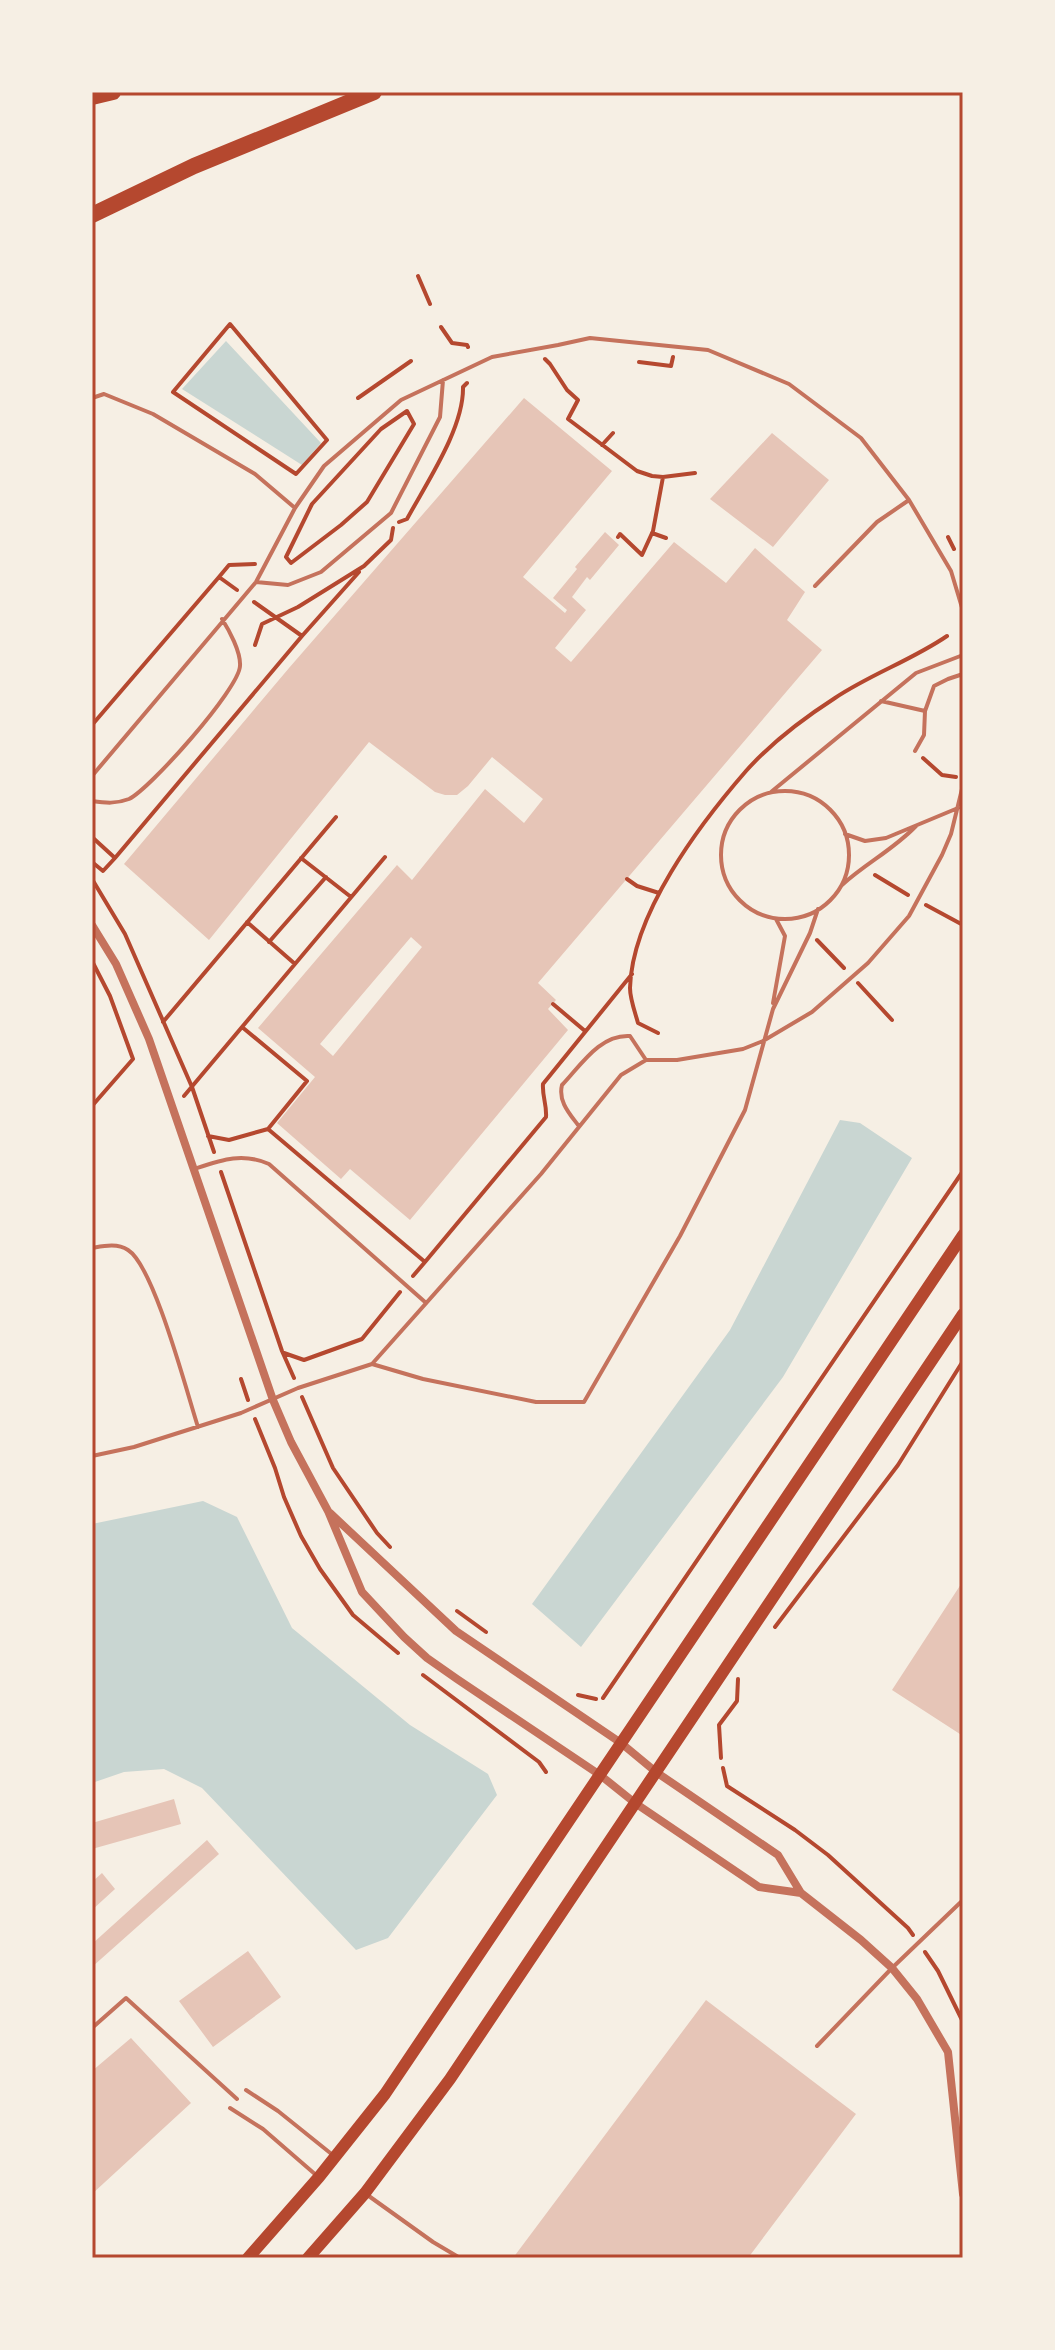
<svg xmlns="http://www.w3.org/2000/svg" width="1055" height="2350" font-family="Jost,sans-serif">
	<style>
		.water { fill: #c9d6d2 }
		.building { fill: #e6c5b7; fill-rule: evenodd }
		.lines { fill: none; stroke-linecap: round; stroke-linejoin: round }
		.path { stroke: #b5482f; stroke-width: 4 }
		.service { stroke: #c5725c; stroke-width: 4 }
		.minor { stroke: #c5725c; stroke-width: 8 }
		.secondary { stroke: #b5482f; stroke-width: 12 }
		.motorway { stroke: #b5482f; stroke-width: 16 }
		.neatline { fill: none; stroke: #b5482f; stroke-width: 3 }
	</style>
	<rect width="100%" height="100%" fill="#f6efe4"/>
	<path class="water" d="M226 341 321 443 302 465 182 389Z
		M840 1120 860 1123 912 1158 783 1377 581 1647 532 1604 730 1330Z
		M203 1501 237 1517 292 1628 410 1725 488 1774 497 1795 388 1938 356 1950 202 1788 164 1769 124 1772 92 1783V1524Z"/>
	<path class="building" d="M524 398 612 471 523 577 565 613 567 610 553 598 577 569 575 567 605 532 619 545 590 580 587 577 572 597 586 610 555 648 571 662 674 542 726 583 755 548 805 592 787 620 822 650 538 983 556 1000 548 1009 568 1030 410 1220 350 1169 341 1179 277 1123 315 1077 258 1028 397 865 412 880 485 789 524 823 543 799 492 757 468 786 457 795H445L435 792 369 742 209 940 124 864 289 668ZM411 937 422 947 333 1056 320 1044Z
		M772 433 829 480 773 547 710 499Z
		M963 1581V1736L892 1690Z
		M174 1799 181 1824 92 1849V1823Z
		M207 1840 219 1854 92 1967V1944Z
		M102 1873 115 1889 92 1910V1882Z
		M248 1951 281 1997 213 2047 179 2001Z
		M706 2000 856 2114 748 2258H513Z
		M131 2038 191 2103 92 2194V2071Z"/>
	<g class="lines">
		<path class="path" d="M418 276 430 304
			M230 324 327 440 296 474 173 392Z
			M441 327 452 343 467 345 468 347
			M545 359 550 364 567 390 578 400 568 419 637 471 652 476 663 477 653 531 642 555 620 534 618 537
			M639 362 671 366 673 357
			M358 398 411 361
			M407 411 414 424 367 502 341 525 291 563 286 557 312 504 381 429Z
			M602 445 613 433
			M663 477 695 473
			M399 522 407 519C427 482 464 428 463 387L467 383
			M652 533 666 538
			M948 537 954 549
			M219 577 229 565 255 564
			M302 636 359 572
			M255 645 262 624 298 607 364 566 391 540 393 528
			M92 725 219 577 237 590
			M923 758 942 775 956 777
			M92 837 115 858 302 636 254 602
			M301 858 351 897
			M92 862 103 871 115 858
			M875 875 908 895
			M92 879 125 934 192 1087 214 1152
			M627 879 637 886 659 893
			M926 905 963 925
			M247 922 295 964
			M817 940 844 968
			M269 942 326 877
			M92 961 110 996 133 1059 92 1106
			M858 983 892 1020
			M553 1004 585 1031
			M163 1022 336 817
			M242 1027 307 1081 268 1129
			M658 1033 638 1023C635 1012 630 999 630 988 632 914 699 825 746 771 771 743 804 718 835 698 871 674 912 660 947 636
			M184 1096 385 857
			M208 1136 229 1140 268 1129 425 1262 546 1117C547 1105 542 1096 543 1084L632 974
			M221 1172 282 1351 294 1378
			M413 1276 425 1262
			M284 1353 304 1360 362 1339 400 1292
			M241 1379 248 1400
			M302 1397 333 1468 377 1533 390 1547
			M255 1419 275 1468 284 1497 301 1536 320 1569 353 1615 398 1653
			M457 1611 486 1632
			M775 1627 898 1465 963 1361
			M423 1675 539 1762 546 1772
			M578 1695 596 1699
			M603 1698 963 1171
			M721 1758 719 1725 737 1701 738 1679
			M723 1768 727 1786 795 1830 828 1855 908 1928 913 1935
			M925 1952 938 1971 963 2022"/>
		<path class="service" d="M92 398 104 394 153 414 255 474 295 508
			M256 582 288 585 321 572 391 513 440 417 443 380
			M815 586 877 522 909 500
			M881 701 925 711
			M915 751 924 735 925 711 934 686 948 679 963 674
			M92 776 256 582 295 508 324 466 401 400 492 357 558 345 590 338 708 350 789 384 861 438 909 500 951 571 963 611
			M721 855a64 64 0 1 1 128 0a64 64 0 1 1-128 0Z
			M771 792 916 673 963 655
			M92 801C106 803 116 804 129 799 150 789 239 689 240 666 241 652 229 630 222 619
			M845 834 865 841 886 838 958 808
			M842 885C866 863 893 850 916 826
			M773 1003 785 936 776 919
			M578 1125C569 1113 558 1101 562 1085 581 1065 600 1034 630 1036L646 1060
			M194 1169C221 1160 242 1152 269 1164L425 1302
			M92 1248C104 1246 117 1243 128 1250 154 1266 187 1393 198 1427
			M372 1364 423 1379 536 1402H584L680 1236 745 1110 773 1009 810 933 818 909
			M92 1456 134 1447 241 1413 298 1388 372 1364 541 1174 621 1075 646 1060H677L743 1049 763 1041 812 1012 868 963 909 916 942 855 951 834 963 785
			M92 2028 126 1998 237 2099
			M817 2046 892 1968 963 1900
			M246 2090 278 2111 334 2156
			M230 2108 263 2129 316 2175
			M366 2194 433 2242 460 2258"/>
		<path class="minor" d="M92 925 116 964 149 1039 273 1400 291 1442 328 1511 362 1592 404 1637 427 1658 457 1679 600 1775 635 1803 759 1887 801 1893
			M330 1513 456 1631 621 1743 656 1772 778 1855 801 1893 861 1940 892 1968 917 1999 948 2052 963 2194"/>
		<path class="secondary" d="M248 2258 319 2177 385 2094 963 1235
			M308 2258 365 2193 450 2079 963 1314"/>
		<path class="motorway" d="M92 97 113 92
			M92 215 194 166 374 92"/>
	</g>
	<rect width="1055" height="2350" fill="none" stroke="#f6efe4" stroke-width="188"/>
	<rect x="94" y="94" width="867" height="2162" class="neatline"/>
</svg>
